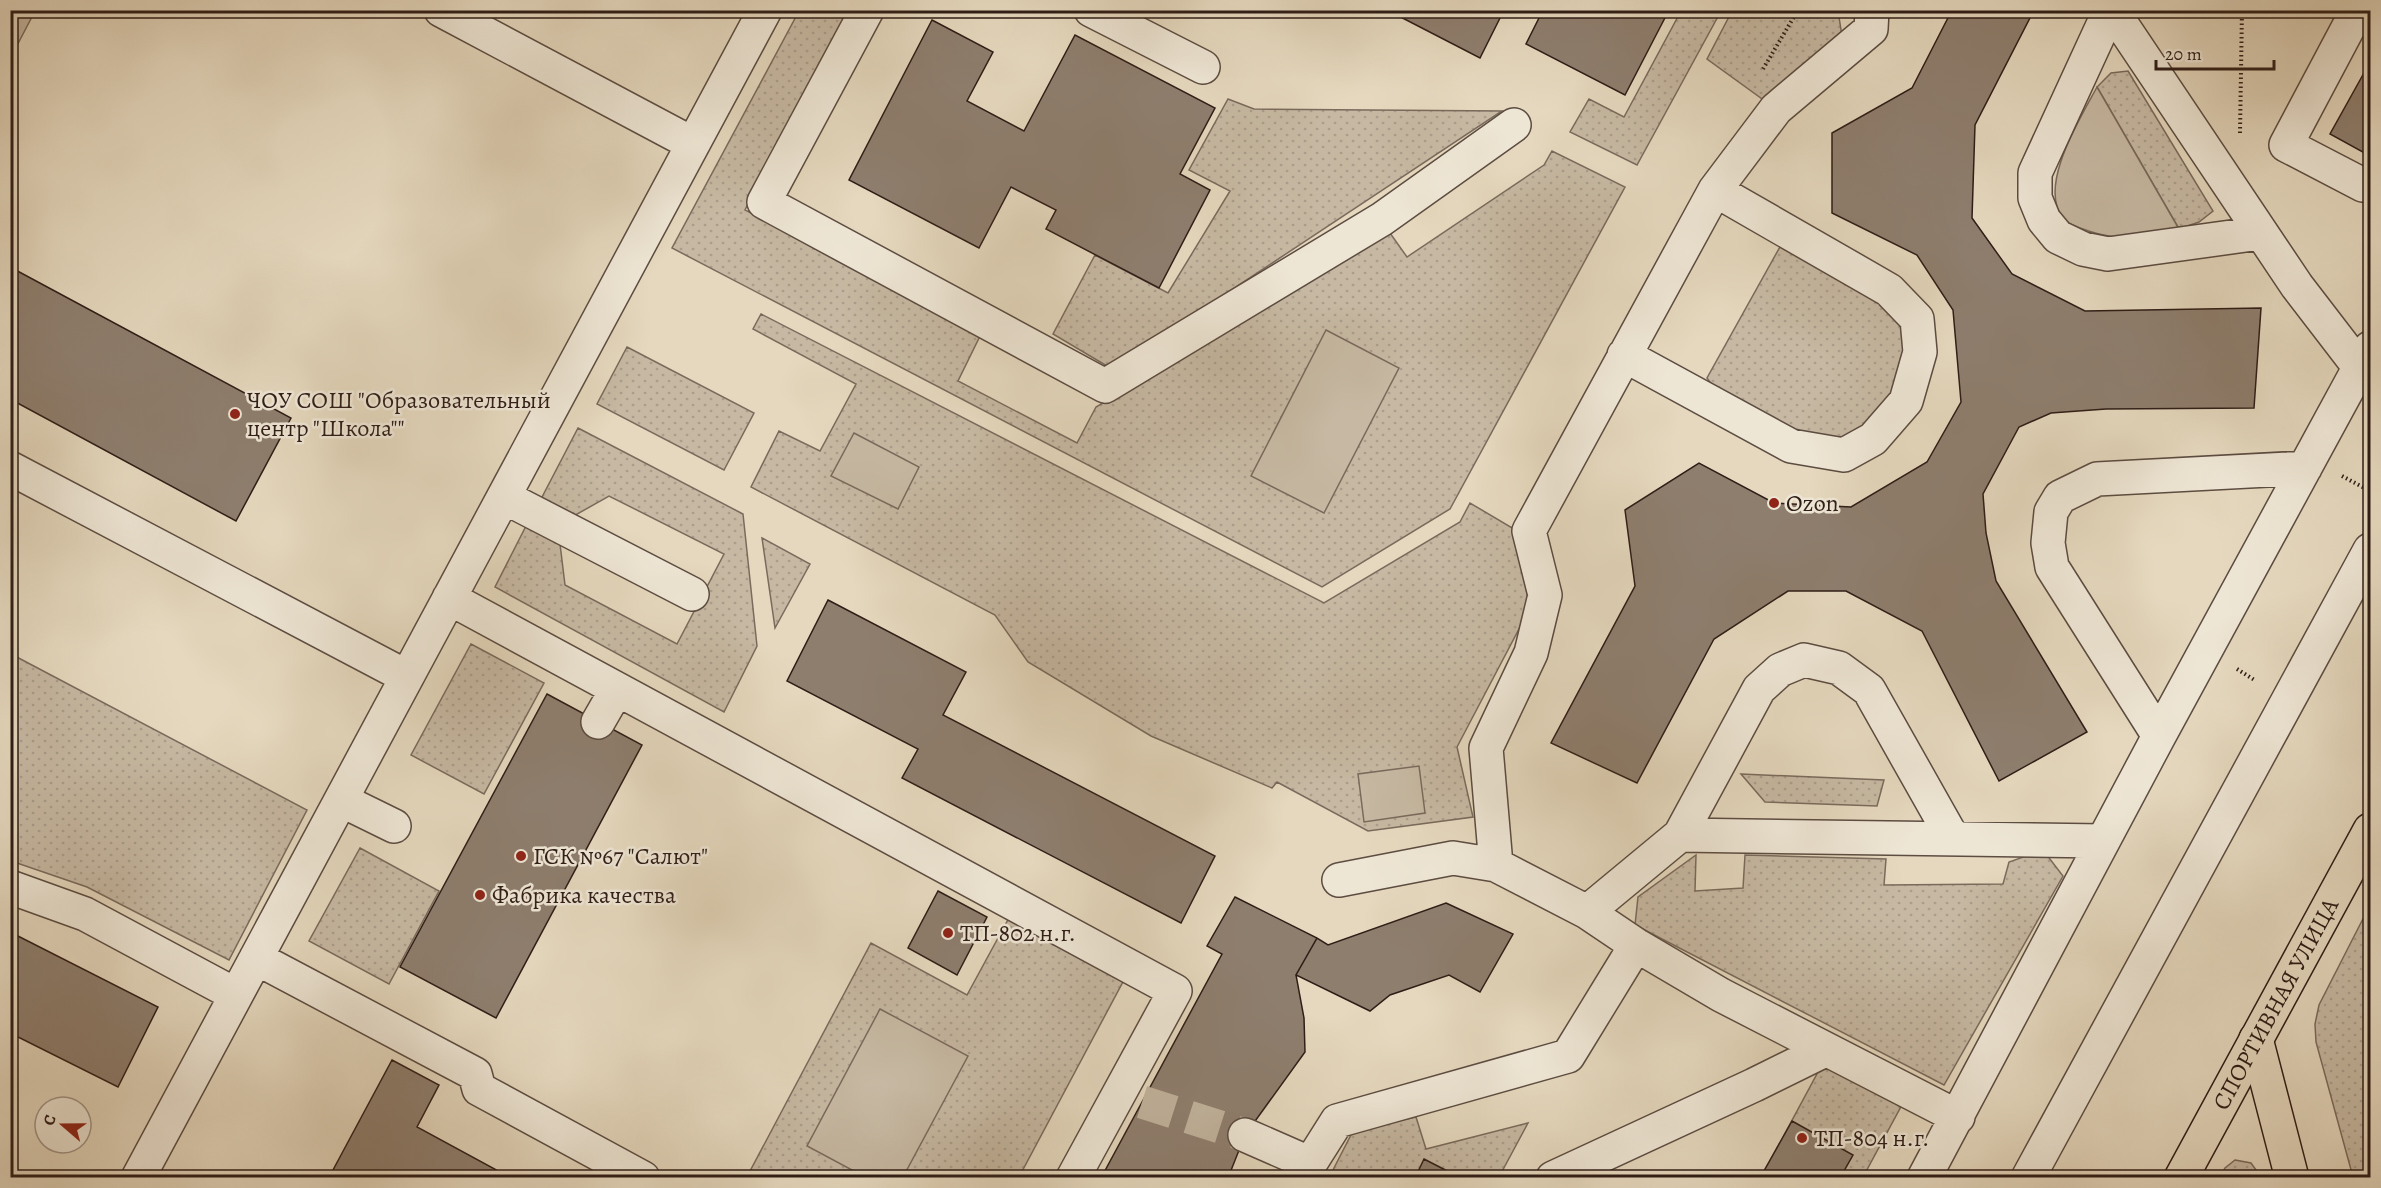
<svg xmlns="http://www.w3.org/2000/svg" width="2381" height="1188" font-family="Alegreya,serif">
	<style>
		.grass { fill: url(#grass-dots); stroke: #7a6a5c; stroke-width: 1.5 }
		.park { fill: #c6b8a2; stroke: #7a6a5c; stroke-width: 1.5 }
		.building { fill: #8e7e6e; stroke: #2f1d17; stroke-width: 1.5 }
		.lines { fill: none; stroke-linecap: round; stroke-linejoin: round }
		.minor-tunnel { stroke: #c1b39d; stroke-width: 33; stroke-dasharray: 33 16; stroke-linecap: butt }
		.minor-casing { stroke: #5c4c41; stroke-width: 36 }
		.major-casing { stroke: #2f1d17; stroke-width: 36 }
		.path { stroke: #2f1d17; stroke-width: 4; stroke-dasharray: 1.5 3; stroke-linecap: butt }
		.minor { stroke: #eee6d5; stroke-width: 33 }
		.major { stroke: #e5d8be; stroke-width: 33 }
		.poi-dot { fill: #8f2418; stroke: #eee6d5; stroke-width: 2 }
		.labels { text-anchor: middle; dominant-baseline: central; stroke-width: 5; stroke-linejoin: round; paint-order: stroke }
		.poi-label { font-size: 24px; fill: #2f1d17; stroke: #eee6d5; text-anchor: start }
		.street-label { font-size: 24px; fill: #2f1d17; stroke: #eee6d5 }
	</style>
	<defs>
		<pattern id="grass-dots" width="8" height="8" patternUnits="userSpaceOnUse" patternTransform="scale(1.5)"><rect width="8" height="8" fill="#c6b8a2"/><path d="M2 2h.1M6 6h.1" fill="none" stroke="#aa9e8b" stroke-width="1.8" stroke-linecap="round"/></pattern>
	</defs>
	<rect width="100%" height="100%" fill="#e5d8be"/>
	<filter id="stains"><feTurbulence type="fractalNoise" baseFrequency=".00333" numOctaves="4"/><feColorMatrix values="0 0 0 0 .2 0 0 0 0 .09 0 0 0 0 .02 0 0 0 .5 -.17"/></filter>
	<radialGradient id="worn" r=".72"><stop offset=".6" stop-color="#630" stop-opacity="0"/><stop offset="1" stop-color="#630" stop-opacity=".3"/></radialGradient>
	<path class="grass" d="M799 11H851L745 210 981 334 958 381 1077 443 1096 407 1390 233 1407 257 1544 165 1552 151 1625 187 1450 509 1322 587 672 248Z
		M1681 11H1721L1637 165 1570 132 1589 99 1624 117Z
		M1732 11H1838L1842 36 1776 109 1707 59Z
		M2128 71 2213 211 2199 222 2179 229 2097 87 2111 73Z
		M1228 99 1254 109 1502 111 1112 369 1053 334 1095 255 1168 293 1230 191 1189 170Z
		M1781 245 1889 290 1921 362 1844 455 1732 413 1707 378Z
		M761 314 1324 603 1460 522 1470 503 1519 532 1529 610 1457 747 1473 817 1368 831 1277 782 1272 788 1151 736 1028 662 995 615 751 487 779 431 820 451 856 384 753 329Z
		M627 347 754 413 724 470 597 404Z
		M578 428 743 514 757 646 724 712 495 587 526 526 560 544 565 585 677 644 724 554 609 496 572 517 540 501Z
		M762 538 810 564 775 628Z
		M471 644 544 683 484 794 411 755Z
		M11 654 307 810 229 960 87 887 11 861Z
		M1741 774 1884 780 1877 806 1765 802Z
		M360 848 439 891 389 984 309 941Z
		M2043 850 2063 876 1944 1085 1635 925 1638 897 1696 855 1695 891 1743 888 1745 855 1886 859 1884 885 2003 884 2009 862Z
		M2370 905V1177H2353L2316 1042 2315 1024 2319 1005Z
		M1010 916 1125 978 1019 1177 757 1178 749 1173 871 943 967 995Z
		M1825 1059 1904 1101 1863 1177 1761 1178Z
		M1416 1117 1426 1149 1528 1123 1499 1177 1348 1178 1333 1170 1353 1131Z
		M2235 1160 2251 1163 2261 1177H2220L2225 1168Z"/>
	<path class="park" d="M11 10 35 11 11 57 10 11Z
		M2097 87 2179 229C2161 231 2133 239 2116 237 2103 236 2073 228 2064 219 2036 188 2081 117 2097 87Z
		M1326 330 1399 368 1324 513 1251 476Z
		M854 433 919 467 898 509 831 476Z
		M1419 766 1425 813 1364 822 1358 774Z
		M880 1009 968 1056 903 1177H865L807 1146Z"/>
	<path class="building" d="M1387 10H1504L1480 58Z
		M1543 10H1669L1625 95 1526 44Z
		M1952 10H2034L1975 125 1972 218 2012 274 2085 311 2261 308 2254 408 2106 409 2051 413 2019 427 1983 494 1986 533 1996 581 2087 732 1999 781 1922 631 1846 591H1788L1714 639 1637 783 1551 743 1635 586 1625 510 1699 463 1774 503 1851 507 1927 462 1961 402 1953 310 1917 255 1832 213V133L1912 88Z
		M932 20 993 52 967 101 1024 131 1075 35 1215 108 1180 174 1210 190 1159 288 1046 229 1056 210 1011 187 979 248 849 180Z
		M2369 64 2370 65V156L2330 134Z
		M10 267 291 418 236 521 10 399Z
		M828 600 966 672 943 715 1215 856 1181 923 902 778 918 749 787 681Z
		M547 694 642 745 496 1018 400 967Z
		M938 891 987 917 957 975 908 948Z
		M1235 897 1317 938 1296 975 1304 1018 1305 1052 1245 1135 1228 1178H1101L1222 954 1207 946Z
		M1446 903 1513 934 1480 992 1449 975 1390 995 1370 1011 1296 975 1317 938 1328 945Z
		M10 932 158 1007 118 1087 10 1033Z
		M392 1060 439 1085 417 1127 511 1178H346L333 1170Z
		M1792 1121 1853 1155 1840 1178H1760Z
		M1424 1159 1461 1178H1415Z"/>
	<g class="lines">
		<path class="minor-tunnel" d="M1142 1102 1245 1135"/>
		<defs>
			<path id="minor" d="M441 10 693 144
				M867 10 764 202 1105 386 1382 219 1514 125
				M1091 10 1203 67
				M2110 10 2035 173V198L2044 220 2058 237 2083 249 2108 254 2260 233
				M2112 10 2297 286 2360 368
				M2356 13 2286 145 2363 185
				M1624 355 1791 446 1844 455 1873 439 1906 401 1920 352 1917 319 1889 290 1715 190
				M10 468 407 677
				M504 497 692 594
				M449 598 1175 991 1073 1178
				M598 722 617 689
				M2159 736 2052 567 2048 543 2051 512 2060 497 2097 479 2305 468
				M341 800 394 826
				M1680 835 2103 841
				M1496 865 1486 748 1531 653 1545 595 1529 531 1715 190 1776 109 1871 29 1872 10
				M1339 880 1453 858 1496 865 1587 912 1636 945 1721 995 1958 1117
				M10 887 85 914 236 995
				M1587 912 1680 835 1759 689 1780 670 1804 660 1839 668 1869 690 1952 837
				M256 958 475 1074 479 1089 643 1178
				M1245 1135 1309 1163
				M138 1178 765 10
				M1301 1178 1337 1121 1568 1056 1636 945
				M1553 1178 1754 1085 1825 1050
				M1924 1178 2159 736 2370 348
				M2028 1178 2370 550"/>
			<g id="major">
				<path d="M2256 1039 2292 1178"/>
				<path id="s1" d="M2181 1178 2370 830"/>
			</g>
		</defs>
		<use href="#minor" class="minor-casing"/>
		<use href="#major" class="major-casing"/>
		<path class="path" d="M1763 69 1798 10
			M2240 133 2242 10
			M2342 476 2370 491
			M2237 669 2256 681"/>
		<use href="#minor" class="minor"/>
		<use href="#major" class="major"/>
	</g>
	<g class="poi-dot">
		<circle cx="235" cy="414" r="6"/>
		<circle cx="1774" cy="503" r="6"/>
		<circle cx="521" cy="856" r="6"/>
		<circle cx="480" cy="895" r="6"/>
		<circle cx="948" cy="933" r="6"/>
		<circle cx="1802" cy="1138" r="6"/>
	</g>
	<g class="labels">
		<g class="poi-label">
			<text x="247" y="400">ЧОУ СОШ "Образовательный<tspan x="247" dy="28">центр "Школа""</tspan></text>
			<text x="1786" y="503">Ozon</text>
			<text x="533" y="856">ГСК №67 "Салют"</text>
			<text x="492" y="895">Фабрика качества</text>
			<text x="960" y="933">ТП-802 н.г.</text>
			<text x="1814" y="1138">ТП-804 н.г.</text>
		</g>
		<g class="street-label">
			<text stroke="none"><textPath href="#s1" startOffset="198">СПОРТИВНАЯ УЛИЦА</textPath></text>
		</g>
	</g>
	<rect width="2381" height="1188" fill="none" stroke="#e5d8be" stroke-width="36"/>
	<rect x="12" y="12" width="2357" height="1164" fill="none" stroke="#2f1d17" stroke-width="3"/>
	<rect x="18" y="18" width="2345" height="1152" fill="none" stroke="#2f1d17" stroke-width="1.5"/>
	<g transform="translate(63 1125) rotate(290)"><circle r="28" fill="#eee6d5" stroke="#a29689" stroke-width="1.5"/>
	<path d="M0-4.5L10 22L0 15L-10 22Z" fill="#8f2418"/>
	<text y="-9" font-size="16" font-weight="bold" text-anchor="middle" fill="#2f1d17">С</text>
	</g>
	<path d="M2156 60v9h118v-9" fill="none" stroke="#2f1d17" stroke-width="3"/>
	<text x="2165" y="60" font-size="18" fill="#2f1d17" stroke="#eee6d5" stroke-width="4.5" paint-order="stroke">20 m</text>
	<rect width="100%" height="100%" filter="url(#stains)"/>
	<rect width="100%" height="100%" fill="url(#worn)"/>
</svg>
